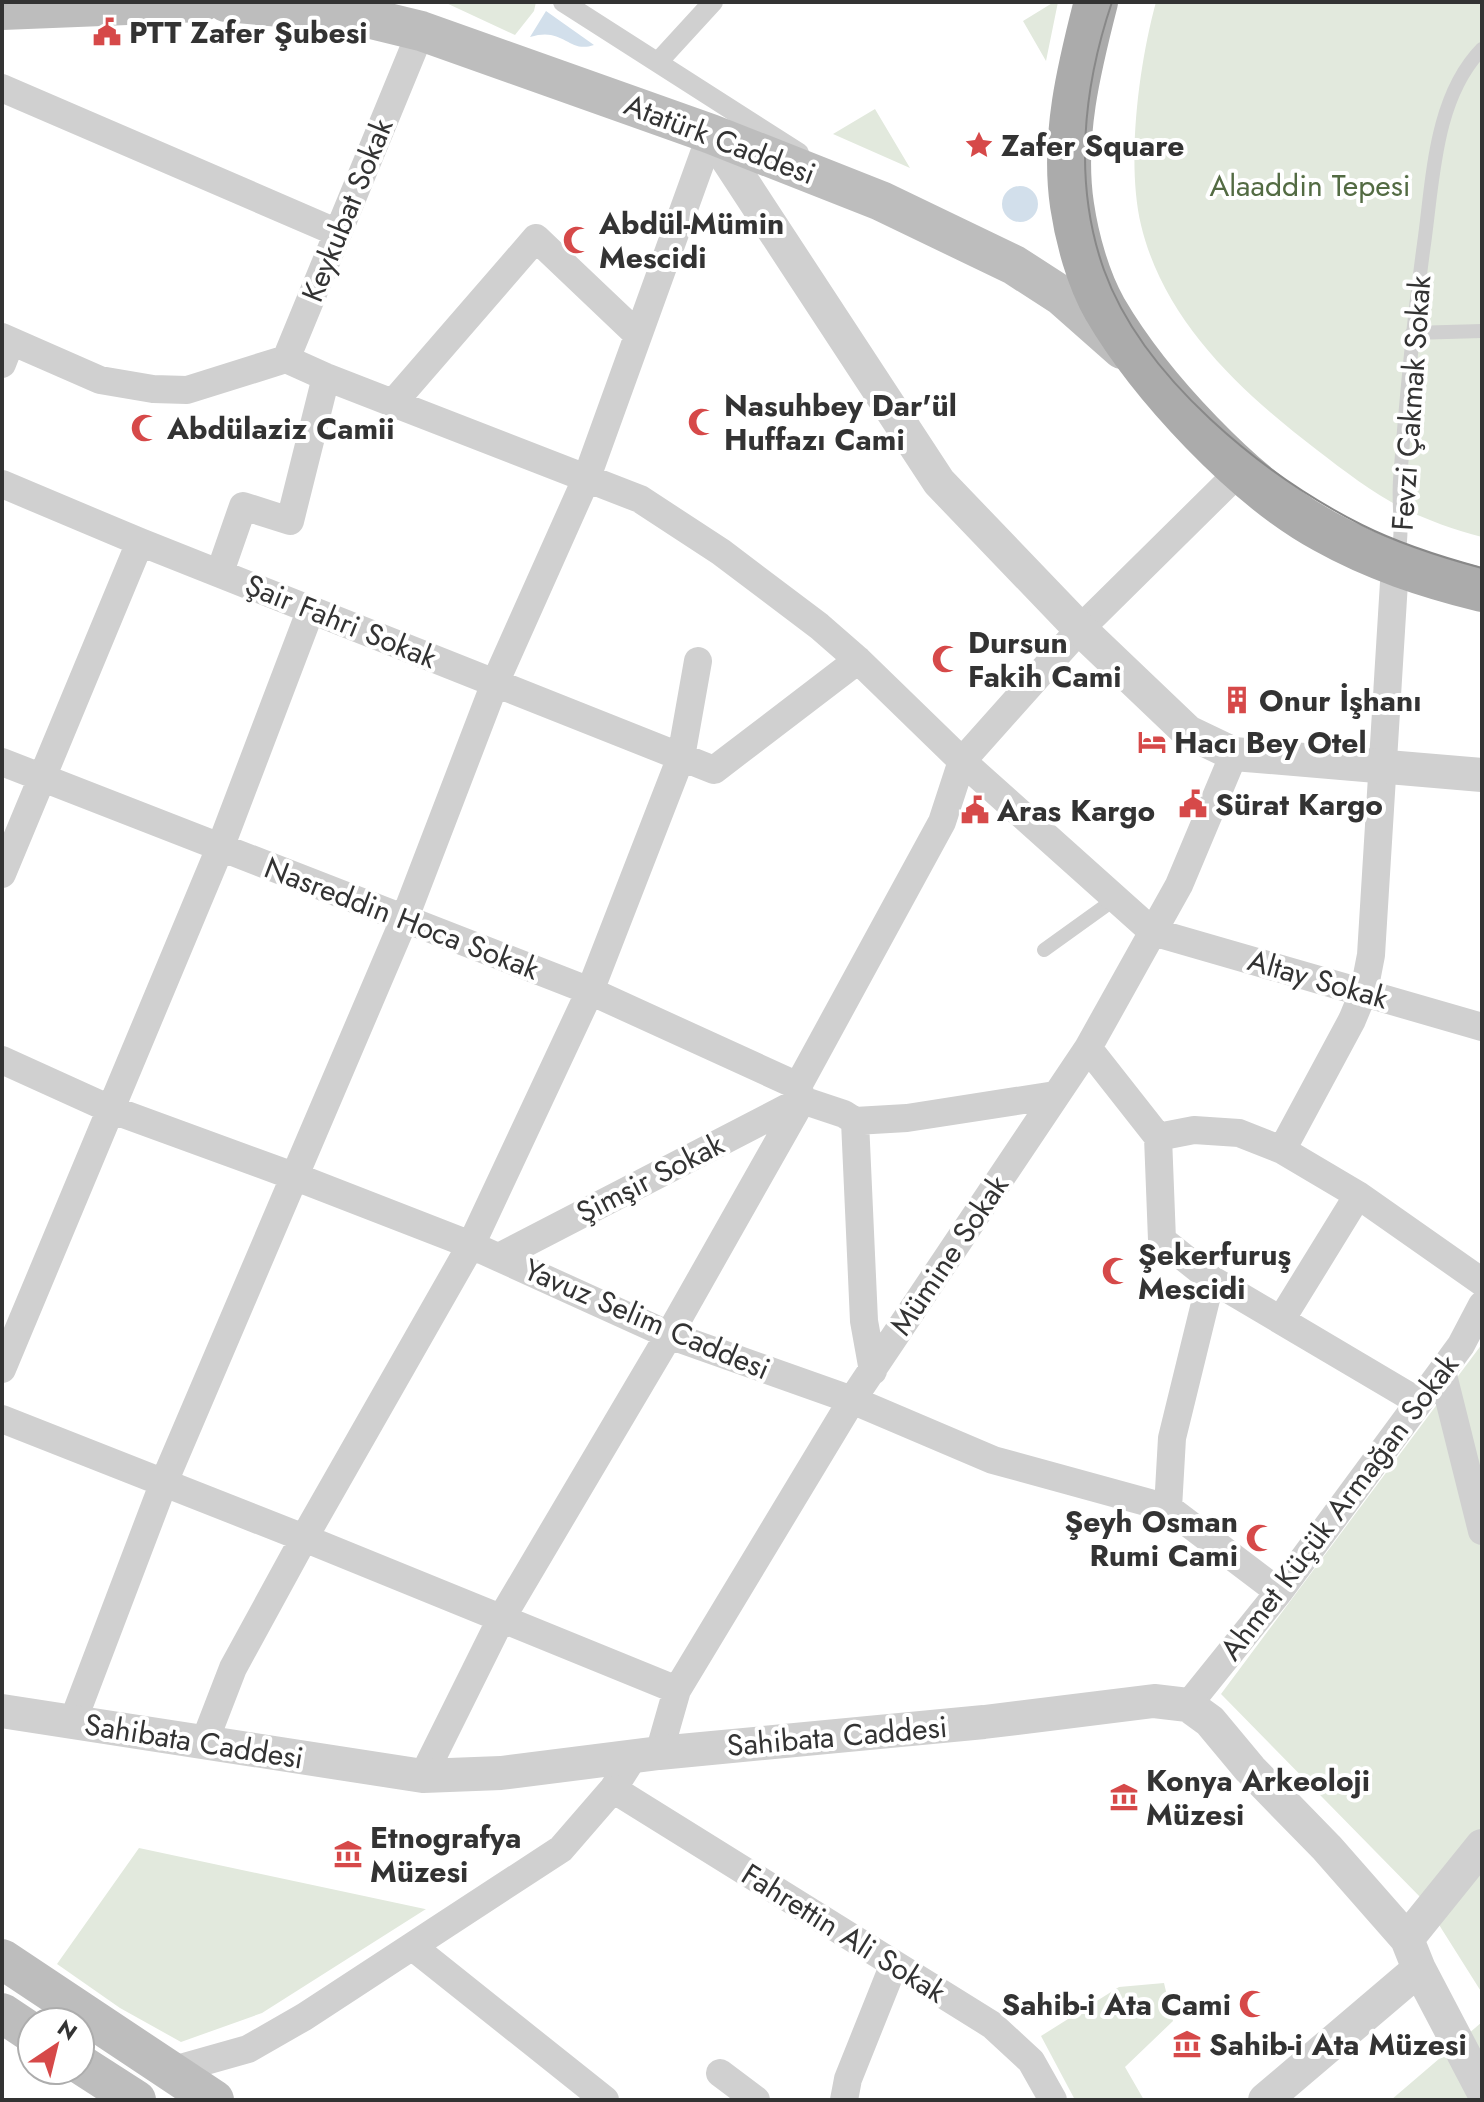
<svg xmlns="http://www.w3.org/2000/svg" width="1484" height="2102" font-family="Jost,sans-serif">
	<style>
		.green { fill: #e2e9dd }
		.water { fill: #d2dfeb }
		.lines { fill: none; stroke-linecap: round; stroke-linejoin: round }
		.service { stroke: #d0d0d0; stroke-width: 14 }
		.pedestrian { stroke: #d0d0d0; stroke-width: 20 }
		.minor { stroke: #d0d0d0; stroke-width: 28 }
		.tertiary { stroke: #d0d0d0; stroke-width: 34 }
		.secondary { stroke: #bdbdbd; stroke-width: 40 }
		.primary { stroke: #ababab; stroke-width: 44 }
		.tram { stroke: #888; stroke-width: 2 }
		.labels { text-anchor: middle; dominant-baseline: central; stroke-width: 8; stroke-linejoin: round; paint-order: stroke }
		.poi-label { font-size: 30px; font-weight: bold; fill: #333; stroke: #fff; text-anchor: start }
		.street-label { font-size: 30px; fill: #333; stroke: #fff }
		.park-label { font-size: 30px; fill: #536b43; stroke: #fff }
	</style>
	<rect width="100%" height="100%" fill="#fff"/>
	<path class="green" d="M444 2H536L534 11 515 35Z
		M1054 2H1058L1046 61 1023 21Z
		M1156 2H1482V537C1455 530 1427 520 1402 508 1372 492 1344 471 1317 450 1241 392 1164 321 1141 225 1126 162 1139 64 1156 2Z
		M875 109 910 168 833 134Z
		M1482 1344V1993L1424 1901 1221 1694Z
		M139 1848 425 1909H426L262 2013 181 2042 120 2008 57 1964Z
		M1164 1983 1173 2021 1125 2067 1144 2100H1075L1041 2036 1119 1987Z
		M1482 2022V2100H1391Z"/>
	<path class="water" d="M546 11 594 45C568 54 564 26 530 37Z
		M1002 204a18 18 0 1 1 36 0a18 18 0 1 1-36 0Z"/>
	<g class="lines">
		<path class="service" d="M1412 333 1482 331
			M1397 559C1404 533 1398 507 1400 480 1406 401 1413 323 1424 244 1433 181 1434 98 1482 49
			M1044 950 1115 899"/>
		<path class="pedestrian" d="M563 2 799 153
			M658 62 713 2"/>
		<path class="minor" d="M2 88 338 233
			M2 337 100 380 153 389 187 390 286 359 421 31
			M286 359 326 377 640 499 721 552 819 626 858 660 962 761 1153 932 1482 1027
			M2 364 11 341
			M393 403 536 238 637 334
			M2 484 140 542 714 770 858 660
			M220 572 243 506 290 521 326 377
			M2 762 590 991 798 1086
			M2 874 140 542
			M1088 1048 1158 1137 1162 1240 1211 1279 1419 1402
			M2 1060 110 1109 296 1177 471 1245 669 1335 852 1400 993 1460 1168 1508 1279 1592
			M855 1121 864 1321 873 1371
			M1158 1137 1194 1130 1239 1133 1282 1150 1358 1195 1482 1282
			M1282 1150 1352 1020 1364 991 1371 955 1395 566
			M499 1257 802 1100 844 1114 855 1121 907 1118 1055 1095
			M1281 1320 1358 1195
			M2 1369 220 848 311 609
			M1442 1371 1482 1531
			M2 1419 304 1538 677 1690
			M1168 1508 1172 1438 1211 1279
			M1188 1705 1279 1592 1442 1371 1461 1345 1482 1305
			M73 1721 164 1482 404 920 495 683 587 477 711 134
			M204 1743 233 1668 304 1538 471 1245 590 991 681 757 698 661
			M659 1753 677 1690 852 1400 1088 1048 1179 885 1234 754
			M423 1776 501 1619 669 1335 802 1100 798 1086 942 822 962 761 1080 629 1242 469
			M613 1789 992 2025 1031 2061 1053 2100
			M413 1947 605 2100
			M170 2071 248 2049 304 2017 561 1849 613 1789 634 1756
			M720 2073 756 2100
			M844 2100 848 2079 894 1964"/>
		<path class="tertiary" d="M711 134 939 482 1080 629 1188 732 1234 754 1482 775
			M2 1711 423 1776 501 1773 659 1753 984 1722 1154 1701 1188 1705 1210 1721 1250 1769 1327 1848 1407 1939 1419 1969 1482 2089
			M1407 1939 1482 1846
			M1265 2100 1419 1969"/>
		<path class="secondary" d="M226 2 347 13 421 31 711 134 881 201 1014 265 1062 296 1122 349
			M2 10 202 2
			M2 1959 214 2100
			M2 2013 32 2033
			M80 2064 136 2100"/>
		<path class="primary" d="M1096 2C1079 68 1062 137 1072 205 1077 239 1088 279 1105 309 1150 386 1245 488 1324 531 1374 559 1426 576 1482 590"/>
		<path class="tram" d="M1112 2C1083 88 1073 183 1104 270 1143 378 1263 475 1362 525 1400 544 1441 557 1482 568"/>
	</g>
	<defs>
		<symbol id="civic-bare" viewBox="-9 -9 18 18"><path d="M-.6-6.5H3V-4.5H.6V-3L4-1V1h2V6H-6V1h2V-1L-.6-3ZM-1.2 2.5V6h2.4V2.5Z" fill="#d64949" stroke="#fff" stroke-width="2.5" paint-order="stroke"/></symbol>
		<symbol id="sight-bare" viewBox="-9 -9 18 18"><path d="M0-6L1.8-2.2L6-1.7L2.9 1.2L3.7 5.4L0 3.3L-3.7 5.4L-2.9 1.2L-6-1.7L-1.8-2.2Z" fill="#d64949" stroke="#fff" stroke-width="2.5" paint-order="stroke"/></symbol>
		<symbol id="mosque-bare" viewBox="-9 -9 18 18"><path d="M3.5-4.9A6 6 0 1 0 3.5 4.9A5 5 0 1 1 3.5-4.9Z" fill="#d64949" stroke="#fff" stroke-width="2.5" paint-order="stroke"/></symbol>
		<symbol id="building-bare" viewBox="-9 -9 18 18"><path d="M-4-6H4V6H1V3H-1V6H-4ZM-2.5-4.3h1.7v1.8h-1.7ZM.8-4.3h1.7v1.8H.8ZM-2.5-1h1.7V.8h-1.7ZM.8-1h1.7V.8H.8Z" fill="#d64949" stroke="#fff" stroke-width="2.5" paint-order="stroke"/></symbol>
		<symbol id="hotel-bare" viewBox="-9 -9 18 18"><path d="M-6-4.5h1.5V1H6V5H4.5V3h-9V5H-6ZM-4 0a1.8 1.8 0 1 1 3.6 0ZM.5 0V-2.5h3Q6-2.5 6 0Z" fill="#d64949" stroke="#fff" stroke-width="2.5" paint-order="stroke"/></symbol>
		<symbol id="museum-bare" viewBox="-9 -9 18 18"><path d="M0-6L6-3V-2H-6V-3ZM-5-1h2V3h-2ZM-1-1h2V3h-2ZM3-1h2V3H3ZM-6 4H6V6H-6Z" fill="#d64949" stroke="#fff" stroke-width="2.5" paint-order="stroke"/></symbol>
	</defs>
	<g fill-rule="evenodd">
		<use href="#civic-bare" x="87" y="12" width="40" height="40"/>
		<use href="#sight-bare" x="959" y="125" width="40" height="40"/>
		<use href="#mosque-bare" x="557" y="220" width="40" height="40"/>
		<use href="#mosque-bare" x="682" y="402" width="40" height="40"/>
		<use href="#mosque-bare" x="125" y="408" width="40" height="40"/>
		<use href="#mosque-bare" x="926" y="639" width="40" height="40"/>
		<use href="#building-bare" x="1217" y="680" width="40" height="40"/>
		<use href="#hotel-bare" x="1132" y="722" width="40" height="40"/>
		<use href="#civic-bare" x="1173" y="784" width="40" height="40"/>
		<use href="#civic-bare" x="955" y="790" width="40" height="40"/>
		<use href="#mosque-bare" x="1096" y="1251" width="40" height="40"/>
		<use href="#mosque-bare" x="1240" y="1518" width="40" height="40"/>
		<use href="#museum-bare" x="1104" y="1777" width="40" height="40"/>
		<use href="#museum-bare" x="328" y="1834" width="40" height="40"/>
		<use href="#mosque-bare" x="1233" y="1984" width="40" height="40"/>
		<use href="#museum-bare" x="1167" y="2024" width="40" height="40"/>
	</g>
	<g class="labels">
		<g class="poi-label">
			<text x="129" y="32">PTT Zafer Şubesi</text>
			<text x="1001" y="145">Zafer Square</text>
			<text x="599" y="223">Abdül-Mümin<tspan x="599" dy="34">Mescidi</tspan></text>
			<text x="724" y="405">Nasuhbey Dar'ül<tspan x="724" dy="34">Huffazı Cami</tspan></text>
			<text x="167" y="428">Abdülaziz Camii</text>
			<text x="968" y="642">Dursun<tspan x="968" dy="34">Fakih Cami</tspan></text>
			<text x="1259" y="700">Onur İşhanı</text>
			<text x="1174" y="742">Hacı Bey Otel</text>
			<text x="1215" y="804">Sürat Kargo</text>
			<text x="997" y="810">Aras Kargo</text>
			<text x="1138" y="1254">Şekerfuruş<tspan x="1138" dy="34">Mescidi</tspan></text>
			<text x="1238" y="1521" text-anchor="end">Şeyh Osman<tspan x="1238" dy="34">Rumi Cami</tspan></text>
			<text x="1146" y="1780">Konya Arkeoloji<tspan x="1146" dy="34">Müzesi</tspan></text>
			<text x="370" y="1837">Etnografya<tspan x="370" dy="34">Müzesi</tspan></text>
			<text x="1231" y="2004" text-anchor="end">Sahib-i Ata Cami</text>
			<text x="1209" y="2044">Sahib-i Ata Müzesi</text>
		</g>
		<g class="street-label">
			<text transform="translate(720 139) rotate(21)">Atatürk Caddesi</text>
			<text transform="translate(347 210) rotate(-68)">Keykubat Sokak</text>
			<text transform="translate(1411 403) rotate(-86)">Fevzi Çakmak Sokak</text>
			<text transform="translate(341 621) rotate(22)">Şair Fahri Sokak</text>
			<text transform="translate(402 918) rotate(21)">Nasreddin Hoca Sokak</text>
			<text transform="translate(1318 979) rotate(16)">Altay Sokak</text>
			<text transform="translate(650 1178) rotate(-27)">Şimşir Sokak</text>
			<text transform="translate(949 1255) rotate(-56)">Mümine Sokak</text>
			<text transform="translate(647 1319) rotate(23)">Yavuz Selim Caddesi</text>
			<text transform="translate(1339 1507) rotate(-53)">Ahmet Küçük Armağan Sokak</text>
			<text transform="translate(837 1736) rotate(-5)">Sahibata Caddesi</text>
			<text transform="translate(194 1741) rotate(9)">Sahibata Caddesi</text>
			<text transform="translate(844 1933) rotate(32)">Fahrettin Ali Sokak</text>
		</g>
		<g class="park-label">
			<text x="1310" y="185">Alaaddin Tepesi</text>
		</g>
	</g>
	<rect width="1484" height="2102" fill="none" stroke="#333333" stroke-width="8"/>
	<g transform="translate(56 2046) rotate(35)"><circle r="38" fill="#ffffff" stroke="#adadad" stroke-width="2"/>
	<path d="M0-6L14 30L0 20L-14 30Z" fill="#d64949"/>
	<text y="-12" font-size="22" font-weight="bold" text-anchor="middle" fill="#333333">N</text>
	</g>
</svg>
